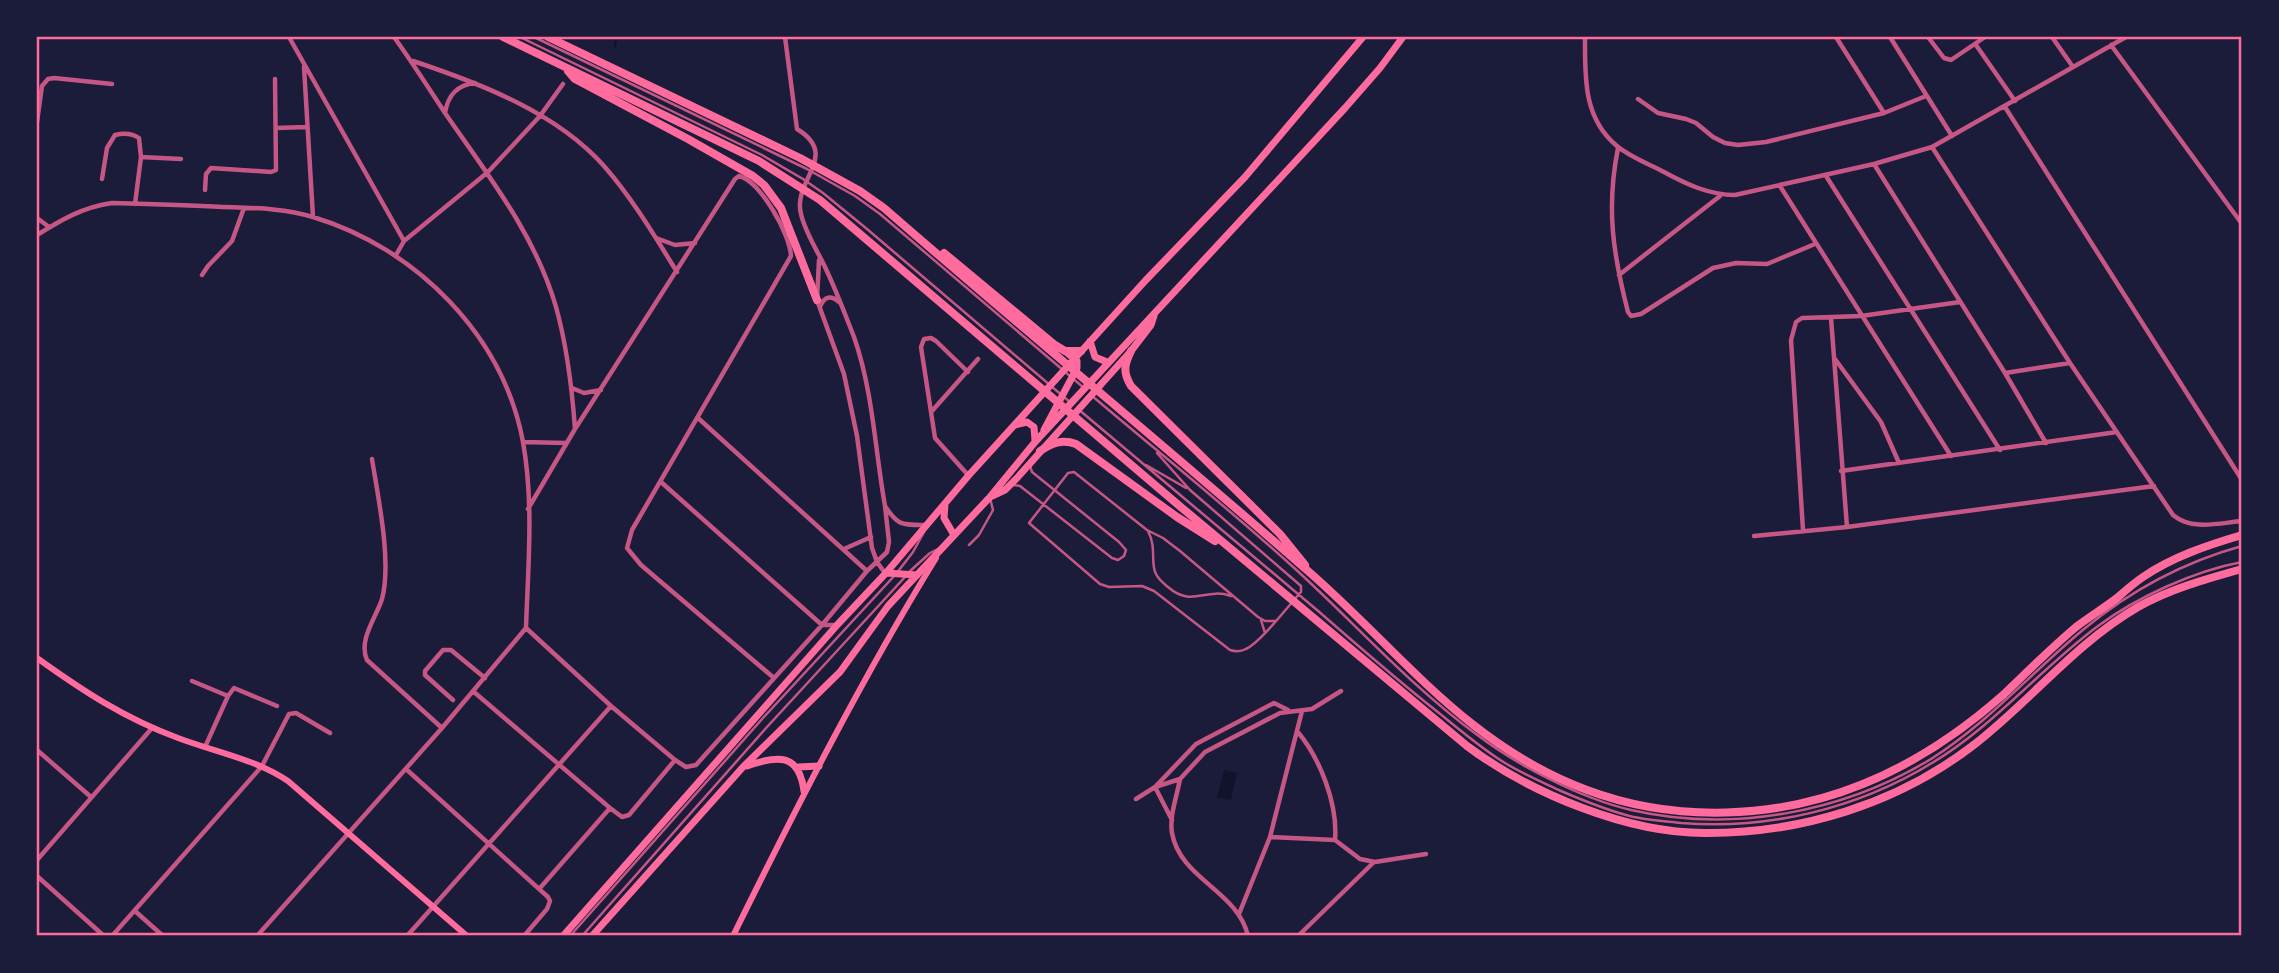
<svg xmlns="http://www.w3.org/2000/svg" width="2279" height="973" font-family="'Source Sans 3',sans-serif">
	<style>
		.water { fill: #12122b }
		.lines { fill: none; stroke-linecap: round; stroke-linejoin: round }
		.stream { stroke: #12122b; stroke-width: 2.5 }
		.service { stroke: #c65784; stroke-width: 2.5 }
		.minor { stroke: #c65784; stroke-width: 4.5 }
		.secondary { stroke: #ff6b9d; stroke-width: 6 }
		.primary { stroke: #ff6b9d; stroke-width: 7 }
		.motorway { stroke: #ff6b9d; stroke-width: 8 }
		.neatline { fill: none; stroke: #ff6b9d; stroke-width: 2.5 }
	</style>
	<rect width="100%" height="100%" fill="#1b1b3a"/>
	<path class="water" d="M1224 770 1237 773 1231 800 1217 797Z"/>
	<g class="lines">
		<path class="stream" d="M615 46 616 37"/>
		<path class="service" d="M520 37 762 155 803 179 823 193 867 229 1071 403
			M534 37 807 169 855 196 880 214 1084 388
			M1091 395C1158 452 1227 507 1292 566 1353 621 1409 685 1476 734 1518 766 1580 798 1631 810 1732 833 1842 813 1931 759 1988 723 2032 672 2084 629 2130 591 2184 562 2242 546
			M1078 409C1158 476 1238 543 1317 610 1357 645 1397 680 1439 713 1460 730 1482 749 1505 763 1523 774 1542 782 1561 791 1582 800 1604 809 1626 815 1643 820 1663 821 1681 823 1768 830 1857 809 1932 763 1994 726 2040 669 2098 626 2137 597 2194 571 2242 562
			M1157 453 1190 490 1301 586V592C1288 606 1261 642 1246 649 1240 652 1236 652 1230 650L1154 591 1142 586 1109 587 1100 584 1029 523 1068 473 1074 472 1147 530 1163 538 1180 551 1258 617 1265 621H1275
			M1146 465 1186 488
			M1014 485 1020 486 1112 558 1118 560 1124 556 1126 550 1119 542 1032 472 1030 466
			M1148 531C1157 548 1150 563 1156 574 1159 580 1163 583 1168 587 1192 608 1205 587 1231 596
			M969 545 979 535 993 510 990 498
			M909 572 930 553 940 548
			M1261 620 1265 633
			M570 936 763 718 896 574 913 552 924 532
			M582 936 767 727 905 577"/>
		<path class="minor" d="M289 37 404 241 396 255
			M394 37C412 62 428 87 445 113 487 174 535 234 556 307 567 346 572 388 575 429
			M785 37 797 129C841 156 792 180 801 214 805 232 817 250 825 267 836 290 845 314 854 337 873 391 875 450 885 506 898 526 902 525 925 525
			M1585 37C1585 77 1583 118 1617 146 1630 157 1649 164 1664 172 1686 184 1709 195 1735 195L1874 164 1932 147 2126 37
			M1836 37 1884 113
			M1890 37 1952 136
			M1928 37 1944 58 1951 60 1985 37
			M2052 37 2073 67
			M1976 45 2015 101
			M2111 45 2242 224
			M413 61C479 83 556 112 604 166 632 198 654 235 677 272
			M304 67 313 217
			M1638 99 1658 113 1686 119 1696 123 1713 137 1725 143 1738 145 1766 142 1884 113 1926 96
			M2005 107 2242 480
			M445 113C448 95 457 85 475 83
			M37 122 42 86 48 79 54 78 112 84
			M276 128 307 127
			M1932 147 2070 363 2173 515C2192 531 2219 523 2242 521
			M1618 148C1606 208 1613 254 1628 312L1631 316 1641 314 1713 268 1736 263 1767 264 1815 244
			M141 157 181 159
			M1874 164 2005 373 2046 443
			M1826 176 2000 450
			M102 179 107 148 115 135C123 133 132 133 139 138L141 157 135 204
			M1780 186 1951 456
			M205 190 206 174 211 168 271 172 276 170 275 79
			M37 218 49 227
			M37 235C61 220 83 207 112 203 149 204 186 205 223 207 253 208 284 208 313 217 416 248 503 335 523 442 534 503 528 567 526 628
			M656 238 675 245 695 243
			M404 241 488 172 540 116 563 84
			M819 260 817 300 844 374 857 436 872 548 877 562 885 573
			M202 275 208 266 232 241 244 208
			M1619 275 1720 196
			M820 307C824 296 831 295 839 302
			M1831 318 1847 527
			M1835 359 1881 422 1899 463
			M968 372 936 341 931 338 924 339 921 347 935 438 968 475
			M2005 373 2070 363
			M572 388 584 393 601 390
			M932 411 978 359
			M698 418 867 571
			M523 442 566 443
			M372 459C378 497 392 562 382 599 376 618 358 640 367 660L442 728
			M1841 471 2117 432
			M661 482 822 625H836
			M528 509 575 429 735 179 739 176C761 182 790 234 791 256L632 530 627 548 641 565 774 678
			M1803 530 1791 340 1796 322 1802 318 1861 316 1960 302
			M1754 536 1847 527 2154 486
			M844 549 871 537
			M526 628 611 706 675 760 686 767 696 765 822 625 867 571 887 552 889 542 885 506
			M192 681 228 696
			M474 692 610 808 622 817 629 815 675 760
			M453 700 425 675V671L443 650H451L485 678
			M1297 731C1320 758 1338 804 1335 840
			M205 747 228 696 234 688 277 706
			M37 750 91 797
			M406 769 548 897 550 901 547 909 524 936
			M1180 779C1177 796 1169 817 1172 833 1180 879 1238 891 1248 936
			M1155 787 1196 744 1274 703 1288 710
			M1155 787 1172 820
			M1136 799 1155 787 1180 779 1205 752 1280 713 1312 709 1341 691
			M1270 837 1335 840 1360 859 1375 862 1426 854
			M37 860 152 728
			M37 876 104 936
			M540 888 610 808
			M135 911 163 936
			M1239 914 1270 837 1302 711
			M112 936 262 766 289 714 296 713 330 733
			M257 936 442 728 526 628
			M407 936 611 706
			M1298 936 1374 862"/>
		<path class="secondary" d="M37 658C83 691 124 718 178 738 215 752 255 759 288 781L467 936
			M733 936C796 808 861 680 936 558"/>
		<path class="primary" d="M1090 341 1095 357 1107 362
			M1015 425 1027 422 1034 427 1035 441
			M1044 430 1077 368V361L1065 351
			M990 497 1005 490 1017 478 1131 351 1151 325 1154 316
			M945 504 944 518 954 535
			M886 573 917 575
			M747 766C778 755 799 753 804 791
			M798 767 819 766
			M563 936 838 624 886 573 969 475 1145 281 1245 177 1363 37
			M592 936 743 767 840 672 888 606 990 497 1035 442 1345 108 1380 68 1403 37"/>
		<path class="motorway" d="M503 37 759 161 820 200 1182 508 1467 746C1530 793 1628 834 1708 833 1801 833 1896 804 1971 747 2029 703 2074 644 2138 607 2170 589 2206 579 2242 569
			M548 37 800 158 860 191 884 208C1024 330 1168 448 1308 571 1401 652 1466 745 1587 790 1675 823 1777 819 1863 784 1915 763 1961 732 2003 695 2027 672 2051 648 2076 627 2089 617 2104 608 2117 598 2125 591 2134 583 2143 577 2172 557 2208 545 2242 535
			M568 71 575 79 688 139 753 176 764 185 781 208 817 300
			M944 253 1055 345 1065 351H1081
			M1131 351C1124 365 1123 373 1131 386L1280 534 1305 565
			M1040 451C1052 443 1062 439 1076 444L1177 517 1215 541"/>
	</g>
	<rect width="2279" height="973" fill="none" stroke="#1b1b3a" stroke-width="77"/>
	<rect x="38" y="38" width="2202" height="896" class="neatline"/>
</svg>
